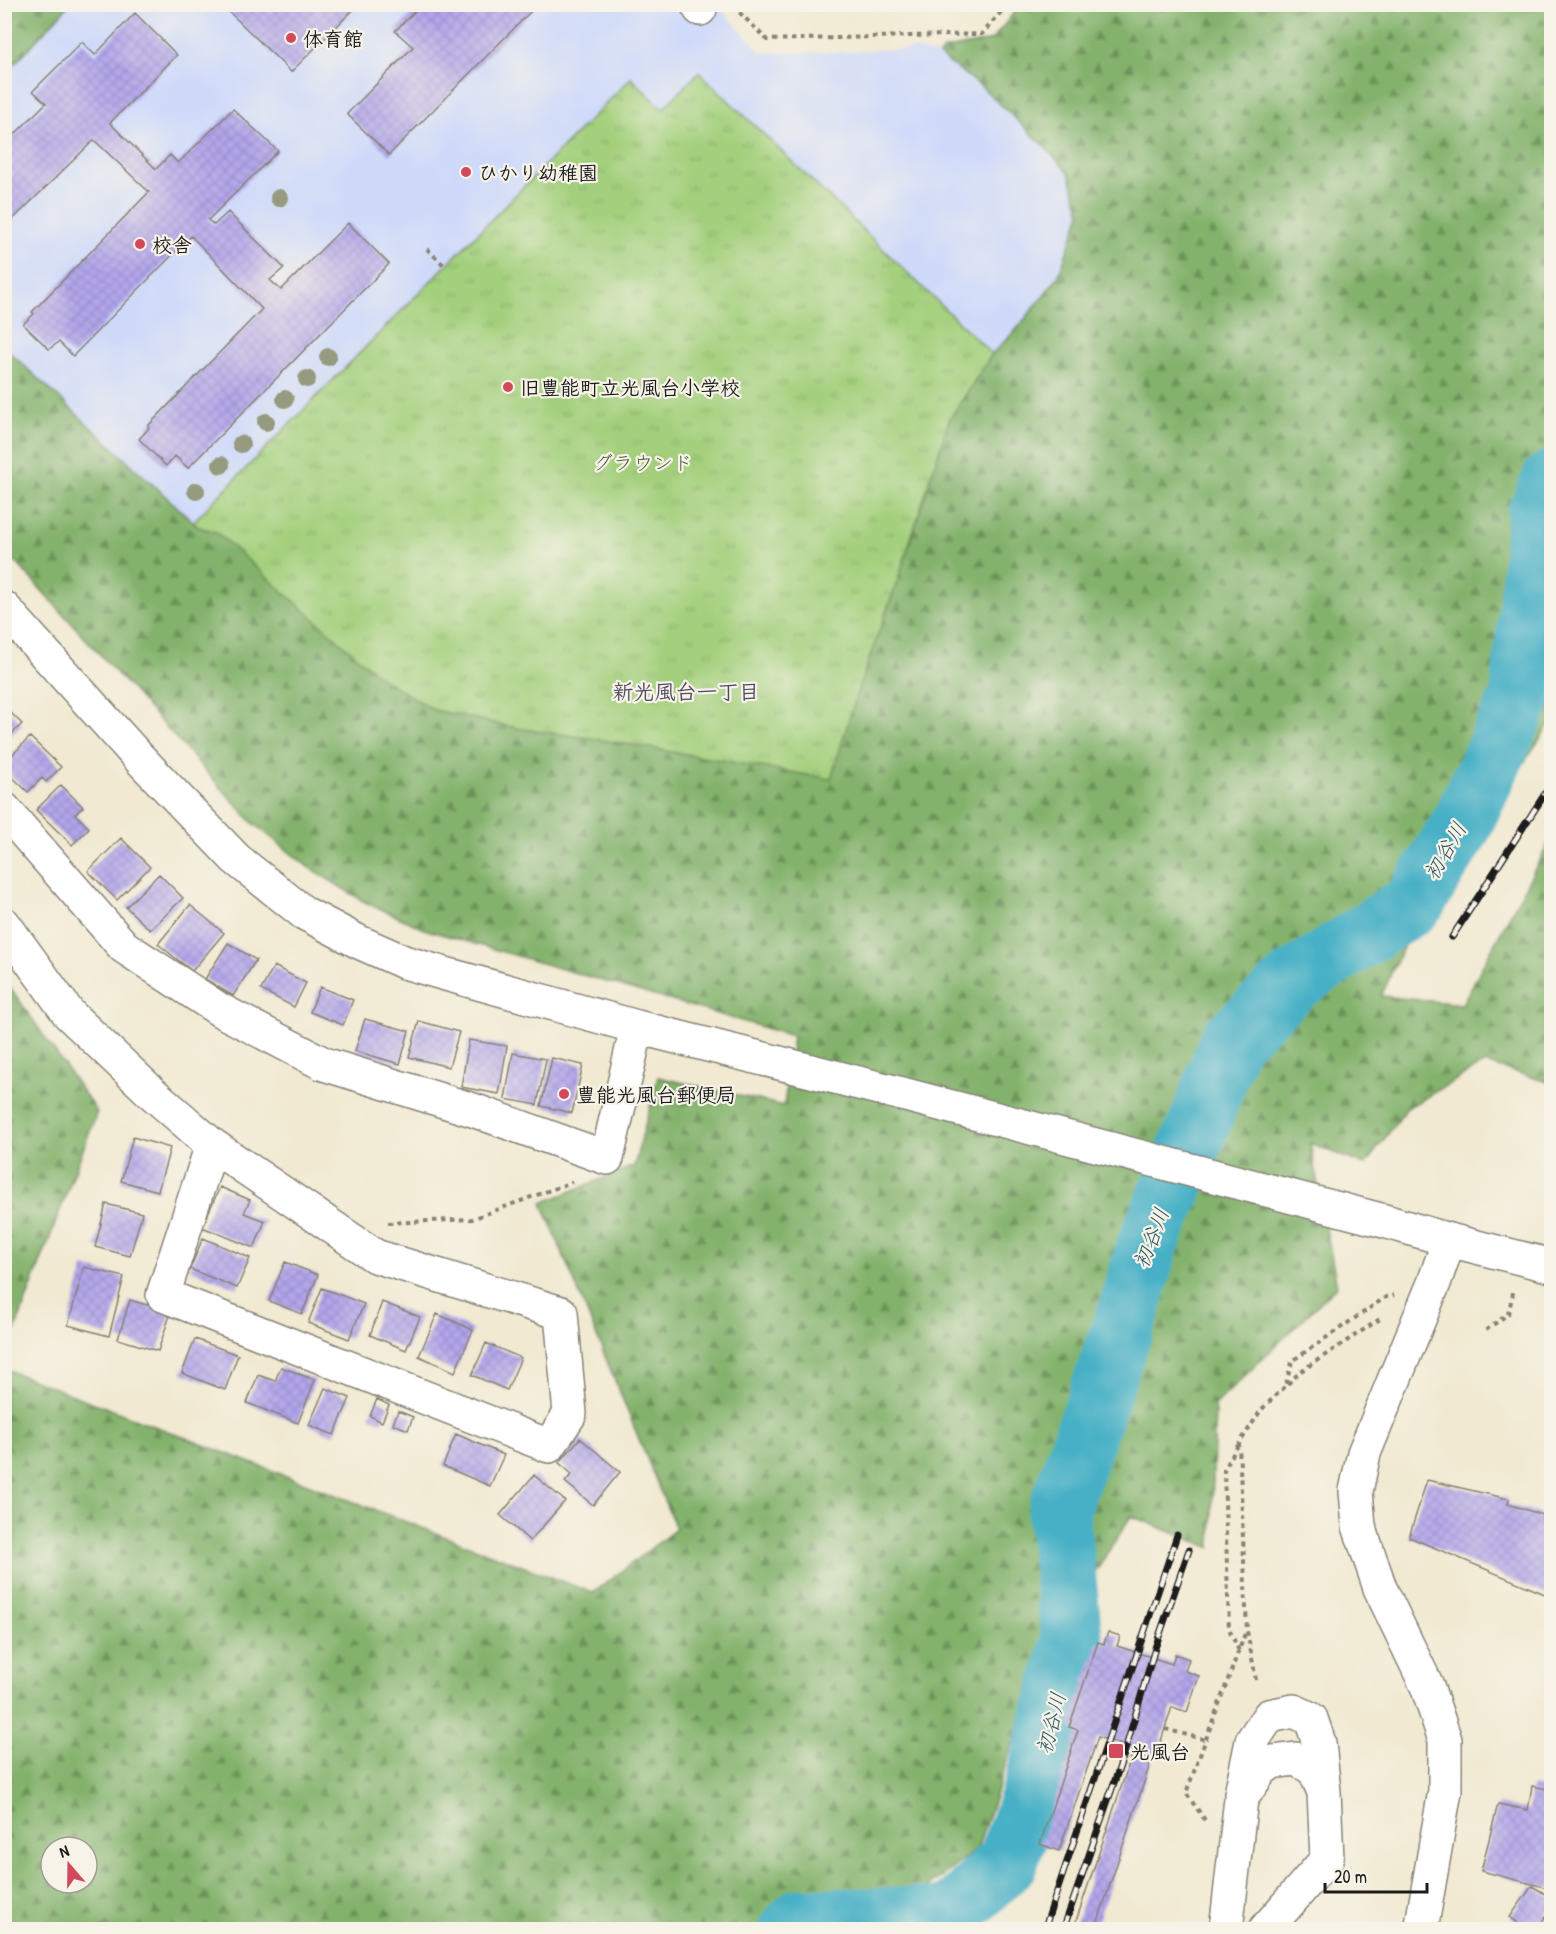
<svg xmlns="http://www.w3.org/2000/svg" width="1556" height="1934" font-family="'Patrick Hand','Klee One',sans-serif">
	<style>
		.built { fill: #cfdafa }
		.forest { fill: url(#forest-firs); stroke: #506744; stroke-width: 1.5; fill-rule: evenodd }
		.park { fill: url(#park-tufts); stroke: #60764c; stroke-width: 1.5 }
		.lines { fill: none; stroke-linecap: round; stroke-linejoin: round }
		.river { stroke: #47b0c6; stroke-width: 62 }
		.building { fill: url(#building-cross-hatch) }
		.minor-casing { stroke: #868276; stroke-width: 36 }
		.path { stroke: #868276; stroke-width: 4; stroke-dasharray: 4.5 4.5; stroke-linecap: butt }
		.minor { stroke: #fff; stroke-width: 33 }
		.rail-casing { stroke: #1c1c1c; stroke-width: 7 }
		.rail { stroke: #f7f3e8; stroke-width: 4.5; stroke-dasharray: 14; stroke-linecap: butt }
		.minor-bridge-casing { stroke: #868276; stroke-width: 36; stroke-linecap: butt }
		.minor-bridge { stroke: #fff; stroke-width: 33 }
		.tree { fill: #969b80 }
		.poi-dot { fill: #d1495b; stroke: #f7f3e8; stroke-width: 2 }
		.labels { text-anchor: middle; dominant-baseline: central; stroke-width: 4.5; stroke-linejoin: round; paint-order: stroke }
		.poi-label { font-size: 20px; font-weight: bold; fill: #1c1c1c; stroke: #f7f3e8; text-anchor: start }
		.park-label { font-size: 20px; fill: #4c5b3e; stroke: #f7f3e8 }
		.neighbourhood-label { font-size: 21px; font-weight: bold; fill: #504c64; stroke: #f7f3e8 }
		.water-label { font-size: 21px; font-style: italic; fill: #2d5760; stroke: #f7f3e8 }
	</style>
	<defs>
		<pattern id="forest-firs" width="22" height="20" patternUnits="userSpaceOnUse" patternTransform="scale(1.5)"><rect width="22" height="20" fill="#83b26c"/><path d="M5 1l3.5 6h-7zM16 11l3.5 6h-7z" fill="#6a9058"/></pattern>
		<pattern id="park-tufts" width="24" height="20" patternUnits="userSpaceOnUse" patternTransform="scale(1.5)"><rect width="24" height="20" fill="#a4d07d"/><path d="M3 7l-1-3M5 7V3M7 7l1-3M15 17l-1-3M17 17v-4M19 17l1-3" fill="none" stroke="#8db26b"/></pattern>
		<pattern id="building-cross-hatch" width="8" height="8" patternUnits="userSpaceOnUse" patternTransform="scale(1.5)"><rect width="8" height="8" fill="#b2a6eb"/><path d="M0 0l8 8M0 8l8-8" fill="none" stroke="#988ec9"/></pattern>
	</defs>
	<rect width="100%" height="100%" fill="#f7f3e8"/>
	<filter id="ink" filterUnits="userSpaceOnUse"><feTurbulence type="fractalNoise" baseFrequency=".0167" numOctaves="2"/><feDisplacementMap in="SourceGraphic" scale="12" xChannelSelector="R" yChannelSelector="G"/><feConvolveMatrix kernelMatrix="1 2 1 2 8 2 1 2 1" color-interpolation-filters="sRGB"/></filter>
	<filter id="wash" filterUnits="userSpaceOnUse"><feTurbulence type="fractalNoise" baseFrequency=".008" numOctaves="4" result="noise"/><feDisplacementMap in="SourceGraphic" scale="24" xChannelSelector="R" yChannelSelector="G"/><feGaussianBlur stdDeviation="1.35" result="paint"/><feColorMatrix in="noise" values="0 0 0 0 0 0 0 0 0 0 0 0 0 0 0 0 0 1.4 0 .05"/><feComposite in="paint" operator="in"/></filter>
	<g filter="url(#wash)">
		<rect width="100%" height="100%" fill="#f1e9d1"/>
		<path class="built" d="M680 4 688 18 707 5 716 4 762 53 833 52 915 49 942 56 986 90 1041 143 1069 173 1081 213 1058 277 1017 329 992 354 949 420 199 527 5 347 4 74 69 5Z"/>
		<path class="forest" d="M5 4 69 5 5 74 4 5Z
			M1020 5H1551V722L1406 941 1381 996 1462 1004 1551 839V1083L1485 1063 1407 1108 1365 1165 1310 1143 1337 1286 1215 1405 1211 1548 1131 1516 1043 1655 977 1849 911 1900 920 1929H5V1369L593 1593 676 1529 542 1203 634 1166 658 1077 784 1106 793 1036 427 930 363 901 308 867 252 822 5 550 4 347 199 527 216 532 434 710 522 729 597 739 830 778 858 690 898 579 949 420 992 354 1017 329 1058 277 1081 213 1069 173 1041 143 983 88 939 55 943 50 992 40ZM51 1847H87V1883H51Z
			M5 980 97 1112 5 1357Z"/>
		<path class="park" d="M699 72 992 354 949 420 898 579 858 690 831 779 597 739 522 729 434 710 381 678 216 532 199 527 193 522 631 78 663 109Z"/>
		<g class="lines">
			<path class="river" d="M790 1930 800 1919 949 1918 1007 1862 1035 1786 1072 1640 1058 1512 1129 1310 1148 1244 1201 1120 1230 1041 1294 981 1414 903 1461 826 1521 697 1538 514 1552 481"/>
		</g>
		<g id="blocks">
			<path class="building" d="M221 4H359L291 72Z
				M422 4H538L389 155 347 114 413 47 395 31Z
				M135 13 177 55 110 123 156 169 170 155 178 163 233 109 278 151 208 220 214 225 228 212 284 268 270 280 281 290 348 223 389 264 188 468 175 456 166 466 139 439 149 428 148 426 262 309 191 236 73 356 59 342 49 349 23 324 34 314 32 312 149 192 94 140 4 228V145L46 103 33 91 82 42 95 55Z
				M4 706 22 724 4 741Z
				M30 737 61 767 46 782 42 778 28 792 4 769V763Z
				M61 785 83 807 75 814 89 828 72 845 36 810Z
				M121 838 150 867 117 900 88 871Z
				M159 874 183 898 150 930 126 907Z
				M190 905 224 933 192 971 158 944Z
				M228 943 256 960 233 996 205 979Z
				M274 966 306 983 294 1007 261 990Z
				M320 987 353 1000 343 1025 310 1012Z
				M365 1019 409 1031 400 1064 355 1051Z
				M419 1021 459 1032 449 1067 409 1057Z
				M469 1040 507 1046 499 1094 461 1087Z
				M513 1053 546 1059 537 1105 505 1099Z
				M552 1058 583 1065 572 1113 541 1106Z
				M133 1137 170 1148 158 1191 121 1181Z
				M220 1187 250 1200 244 1213 265 1221 254 1248 202 1227Z
				M106 1204 142 1213 130 1256 95 1247Z
				M203 1238 250 1258 237 1288 190 1269Z
				M285 1262 318 1275 302 1314 269 1301Z
				M84 1267 124 1277 109 1336 68 1325Z
				M322 1288 364 1304 349 1339 308 1323Z
				M130 1300 171 1312 158 1351 118 1339Z
				M382 1302 420 1317 406 1350 370 1335Z
				M437 1314 473 1330 455 1372 419 1356Z
				M195 1339 238 1355 225 1390 182 1373Z
				M486 1343 521 1358 507 1390 472 1375Z
				M281 1367 315 1380 298 1423 247 1403 258 1375 275 1381Z
				M325 1388 350 1398 334 1435 309 1425Z
				M377 1399 389 1405 382 1422 370 1416Z
				M398 1411 413 1417 408 1430 393 1424Z
				M456 1434 504 1455 490 1486 443 1466Z
				M580 1438 620 1472 593 1505 565 1482 572 1474 559 1463Z
				M534 1475 565 1501 530 1541 500 1515Z
				M1427 1480 1509 1499 1508 1504 1543 1515 1542 1522 1552 1525V1597L1409 1537Z
				M1108 1632 1120 1636 1117 1646 1172 1664 1175 1654 1189 1659 1185 1671 1199 1676 1187 1712 1172 1707 1156 1756 1153 1755 1095 1930H1073L1134 1749 1098 1737 1059 1851 1040 1844 1078 1730 1069 1727 1098 1642 1104 1644Z
				M1532 1786 1552 1790 1548 1814 1552 1815V1889L1481 1871 1498 1804 1528 1810Z
				M1532 1886 1552 1898V1908L1536 1930H1511L1517 1922 1510 1917Z"/>
		</g>
	</g>
	<g filter="url(#ink)">
		<use href="#blocks" fill-opacity="0" stroke="#868276" stroke-width="1.5"/>
		<g class="lines">
			<defs>
				<path id="minor" d="M697 4 700 9
					M4 608 141 760 236 859 304 913 359 942 404 962 442 973 637 1027 902 1094
					M4 809 124 947 220 1010 324 1064 473 1110 607 1158 637 1027
					M4 924 69 1014 151 1092 212 1145 375 1256 561 1313 570 1414 549 1446 163 1295 212 1145
					M1388 1222 1449 1240 1552 1266
					M1241 1794 1252 1741 1269 1716 1294 1711 1311 1719 1319 1743 1324 1792
					M1226 1930 1241 1799 1261 1770 1272 1762 1296 1759 1314 1769 1324 1792 1327 1859 1265 1930
					M1421 1930 1445 1791V1740L1427 1686 1380 1588 1359 1526 1356 1491 1364 1453 1434 1283 1449 1240"/>
			</defs>
			<use href="#minor" class="minor-casing"/>
			<path class="path" d="M733 6 767 40 982 34 1008 4
				M427 249 445 266
				M388 1223 472 1219 572 1182
				M1486 1330 1508 1314 1514 1289
				M1286 1384 1292 1361 1386 1297 1394 1295
				M1238 1445 1224 1470 1229 1629 1239 1651
				M1256 1680 1247 1631 1239 1444 1261 1410 1301 1371 1383 1317
				M1165 1729 1206 1740
				M1205 1820 1186 1793 1246 1631"/>
			<use href="#minor" class="minor"/>
			<defs>
				<path id="rail" d="M1452 937 1552 783
					M1044 1930 1177 1535
					M1063 1930 1124 1754 1155 1648 1189 1550"/>
			</defs>
			<use href="#rail" class="rail-casing"/>
			<use href="#rail" class="rail"/>
			<defs>
				<path id="minor-bridge" d="M902 1094 1388 1222"/>
			</defs>
			<use href="#minor-bridge" class="minor-bridge-casing"/>
			<use href="#minor-bridge" class="minor-bridge"/>
		</g>
		<g class="tree">
			<circle cx="279" cy="198" r="9"/>
			<circle cx="328" cy="357" r="9"/>
			<circle cx="307" cy="379" r="9"/>
			<circle cx="285" cy="399" r="9"/>
			<circle cx="266" cy="422" r="9"/>
			<circle cx="241" cy="444" r="9"/>
			<circle cx="221" cy="465" r="9"/>
			<circle cx="196" cy="491" r="9"/>
		</g>
	</g>
	<g class="poi-dot">
		<circle cx="291" cy="38" r="6"/>
		<circle cx="466" cy="172" r="6"/>
		<circle cx="140" cy="244" r="6"/>
		<circle cx="508" cy="387" r="6"/>
		<circle cx="564" cy="1094" r="6"/>
		<rect x="1108" y="1743" width="16" height="16" rx="3"/>
	</g>
	<g class="labels">
		<g class="poi-label">
			<text x="303" y="38">体育館</text>
			<text x="478" y="172">ひかり幼稚園</text>
			<text x="152" y="244">校舎</text>
			<text x="520" y="387">旧豊能町立光風台小学校</text>
			<text x="576" y="1094">豊能光風台郵便局</text>
			<text x="1130" y="1751">光風台</text>
		</g>
		<g class="park-label">
			<text x="643" y="462">グラウンド</text>
		</g>
		<g class="neighbourhood-label">
			<text x="686" y="691">新光風台一丁目</text>
		</g>
		<g class="water-label">
			<text transform="translate(1445 851) rotate(-60)">初谷川</text>
			<text transform="translate(1151 1238) rotate(-69)">初谷川</text>
			<text transform="translate(1051 1723) rotate(-76)">初谷川</text>
		</g>
	</g>
	<rect width="1556" height="1934" fill="none" stroke="#f7f3e8" stroke-width="24"/>
	<g transform="translate(69 1865) rotate(340)"><circle r="28" fill="#f7f3e8" stroke="#9f9d96" stroke-width="1.5"/>
	<path d="M0-4.5L10 22L0 15L-10 22Z" fill="#d1495b"/>
	<text y="-9" font-size="16" font-weight="bold" text-anchor="middle" fill="#1c1c1c">N</text>
	</g>
	<path d="M1325 1883v9h102v-9" fill="none" stroke="#1c1c1c" stroke-width="3"/>
	<text x="1334" y="1883" font-size="18" fill="#1c1c1c" stroke="#f7f3e8" stroke-width="4.5" paint-order="stroke">20 m</text>
</svg>
